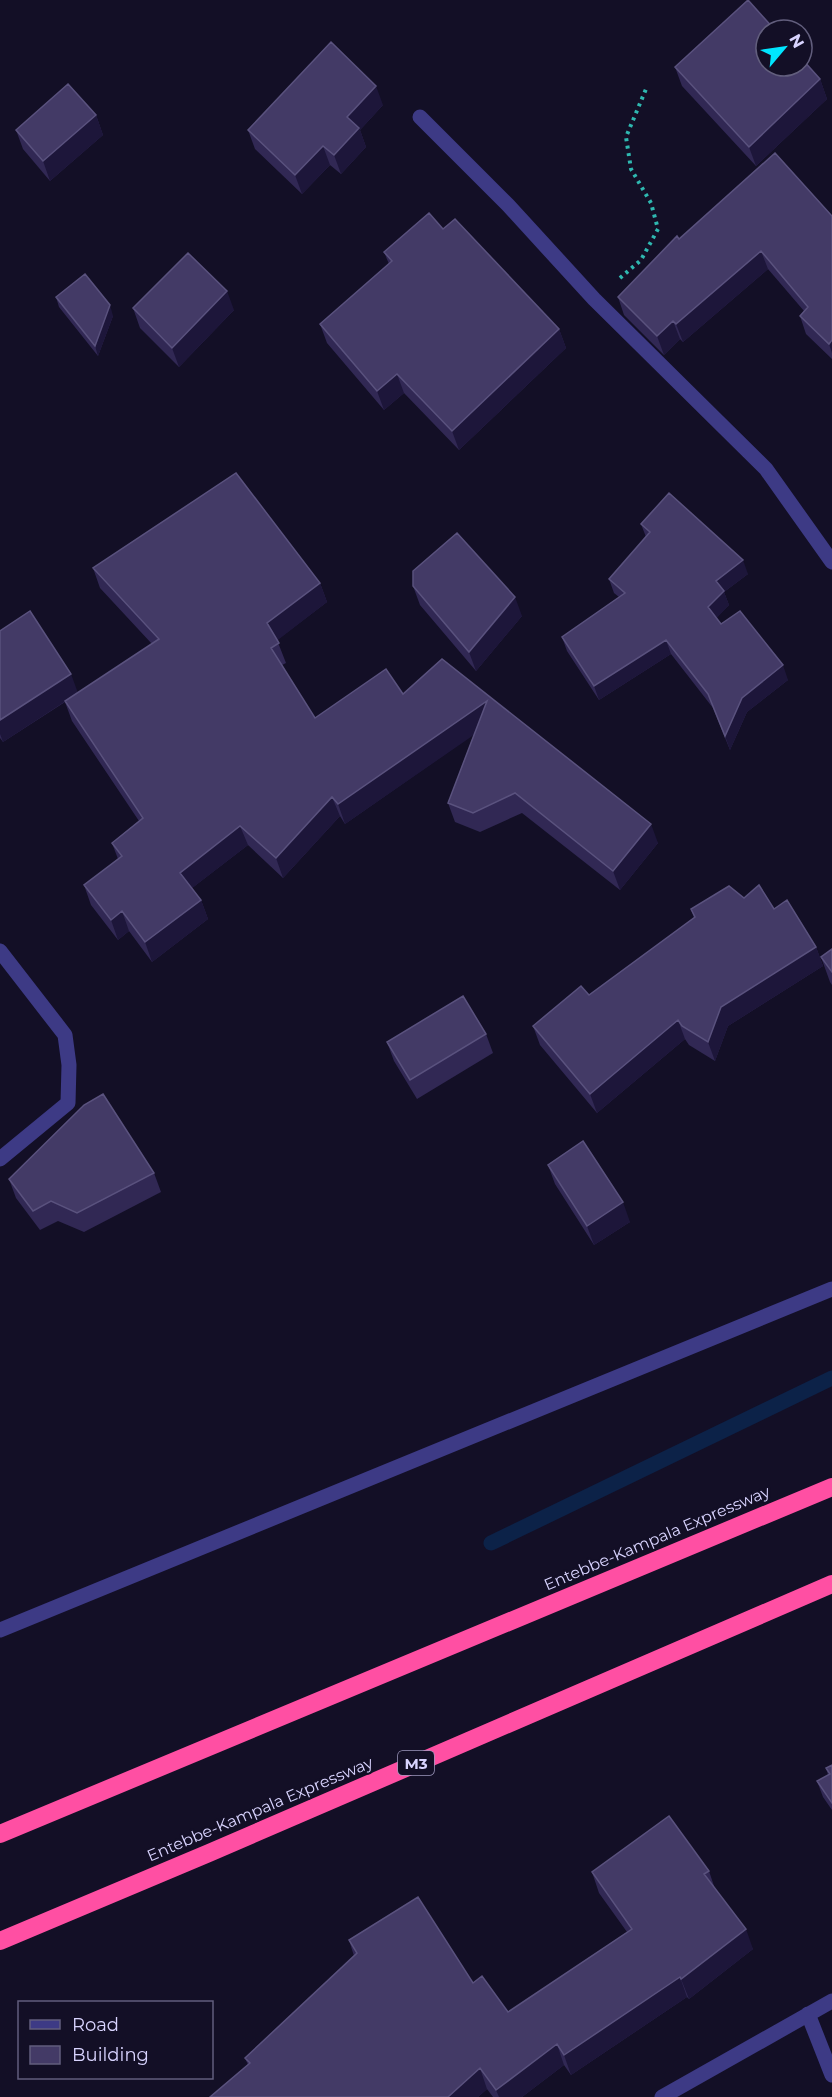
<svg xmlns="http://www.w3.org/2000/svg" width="832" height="2097" font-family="Montserrat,sans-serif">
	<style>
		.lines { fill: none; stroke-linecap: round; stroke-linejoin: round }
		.stream { stroke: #0c2248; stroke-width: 15 }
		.path { stroke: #2fb8b0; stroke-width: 4; stroke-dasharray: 3 4.5; stroke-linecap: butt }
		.minor { stroke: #3d3a85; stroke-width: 15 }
		.motorway { stroke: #ff4fa3; stroke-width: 18 }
		.wall { fill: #312854 }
		.shaded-wall { fill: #1d163a }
		.building { fill: #433a66; stroke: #5a527e; stroke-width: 1.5 }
		.labels { text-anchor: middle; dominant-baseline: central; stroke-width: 4.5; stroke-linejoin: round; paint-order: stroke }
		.shield { fill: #130f26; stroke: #9e99be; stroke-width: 1.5 }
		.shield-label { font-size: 15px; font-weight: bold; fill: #d9d4ff }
		.street-label { font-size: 16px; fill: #d9d4ff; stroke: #130f26 }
	</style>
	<rect width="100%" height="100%" fill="#130f26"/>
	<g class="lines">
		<path class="stream" d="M491 1543 832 1378"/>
		<path class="path" d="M620 278 641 260 658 229 651 203 631 169 626 137 646 89"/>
		<path class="minor" d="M420 117 508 205 594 299 766 469 832 562
			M0 951 65 1035 69 1065 68 1103 0 1159
			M0 1630 832 1289
			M808 2014 832 2075
			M662 2097 832 2001"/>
		<path class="motorway" d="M0 1834 832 1487
			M0 1941 209 1853 832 1584"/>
	</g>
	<path class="wall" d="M675 67 820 79 827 99 756 166 682 86Z
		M383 105 360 130 366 147 341 174 330 165 302 194 255 149 248 130Z
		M96 115 103 135 50 181 23 149 16 130Z
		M832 216V359L806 334 800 316 804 311 768 269 683 342 680 339 664 355 624 315 618 297 679 239Z
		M443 229 559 329 566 348 459 450 404 393 384 410 327 343 320 324 389 264 384 252Z
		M56 297 113 316 98 356 59 307Z
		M133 308 234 310 179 367 140 328Z
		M641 524 748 574 724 592 729 605 716 618 721 624 788 680 747 712 730 750 713 708 671 654 599 700 567 651 562 637 619 597 614 593 609 579 646 537Z
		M93 568 320 583 327 602 277 640 286 663 282 665 315 718 403 694 442 659 658 843 620 890 522 813 480 832 455 822 448 803 474 734 345 824 340 816 283 878 248 845 192 888 201 900 208 919 152 962 129 931 118 940 91 905 84 885 118 859 112 843 139 821 72 721 65 702 3 742 0 738V631L78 693 152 644 100 588Z
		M413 586 522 616 476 671 420 605Z
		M744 898 774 909 816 947 823 966 728 1026 715 1061 689 1045 685 1039 597 1113 540 1045 533 1026 589 995 694 918 691 909Z
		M832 949V985L830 982 821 957Z
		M486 1034 493 1053 417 1099 394 1061 387 1042Z
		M548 1165 630 1222 594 1245 555 1184Z
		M154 1173 161 1192 84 1232 58 1221 40 1230 16 1198 9 1179Z
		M832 1765V1810L823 1797 817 1781 828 1775 826 1768Z
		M709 1871 715 1889 753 1949 689 1999 687 1997 571 2075 564 2065 522 2097H493L487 2089 478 2097H210L248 2065 245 2058 354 1956 349 1940 473 1983 508 2012 627 1932 599 1893 592 1872Z"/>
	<path class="shaded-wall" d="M820 79 827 99 756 166 749 147Z
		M376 86 383 105 360 130 366 147 341 174 334 155 347 117Z
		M96 115 103 135 50 181 43 161Z
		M323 146 330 165 302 194 295 175Z
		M761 251 768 269 683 342 676 324Z
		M227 291 234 310 179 367 172 348Z
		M110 305 113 316 98 356 95 346Z
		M673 321 680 339 664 355 657 336Z
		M559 329 566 348 459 450 452 431Z
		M832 340V353L829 344Z
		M397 374 404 393 384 410 377 391Z
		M743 560 748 574 724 592 729 605 713 622 708 607 716 581Z
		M320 583 327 602 274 643 267 623Z
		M515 597 522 616 476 671 469 652Z
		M666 640 671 654 599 700 594 686Z
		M783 665 788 680 747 712 730 750 725 736 742 698Z
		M71 674 78 693 3 742 0 734V720Z
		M487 701 494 721 345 824 338 804Z
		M332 797 340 816 283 878 276 858Z
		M651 824 658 843 620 890 613 871Z
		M240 826 248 845 187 892 180 873Z
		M201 900 208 919 152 962 145 942Z
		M122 911 129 931 118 940 111 920Z
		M816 947 823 966 728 1026 715 1061 708 1042 721 1007Z
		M678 1020 685 1039 597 1113 590 1094Z
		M623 1202 630 1222 594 1245 587 1226Z
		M746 1929 753 1949 689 1999 681 1979Z
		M680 1977 687 1997 571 2075 564 2055Z
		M557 2044 564 2065 522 2097H499L496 2090Z
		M480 2068 487 2089 478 2097H448Z"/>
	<path class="building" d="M748 0 775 30H766V66H802V59L820 79 749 147 675 67Z
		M331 42 376 86 347 117 359 128 334 155 323 146 295 175 248 130Z
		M68 84 96 115 43 161 16 130Z
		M775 153 832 216V340L829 344 800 316 808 307 761 251 676 324 673 321 657 336 618 297 677 236 679 239Z
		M429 213 443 229 455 219 559 329 452 431 397 374 377 391 320 324 392 261 384 252Z
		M188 253 227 291 172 348 133 308Z
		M85 274 110 305 95 346 56 297Z
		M236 473 320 583 267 623 279 643 271 648 315 718 386 669 403 694 442 659 651 824 613 871 515 793 473 813 448 803 487 701 338 804 332 797 276 858 240 826 180 873 201 900 145 942 122 911 111 920 84 885 122 856 112 843 143 818 65 701 159 639 93 568Z
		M669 493 743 560 716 581 724 591 708 607 721 624 740 611 783 665 742 698 725 736 708 694 666 640 594 686 562 637 625 593 609 579 650 532 641 524Z
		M457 533 515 597 469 652 413 586V571Z
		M30 611 71 674 0 720V631Z
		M759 885 774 909 787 900 816 947 721 1007 708 1042 682 1026 678 1020 590 1094 533 1026 581 986 589 995 695 917 691 909 729 886 744 898Z
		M832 949V972L821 957Z
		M463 996 486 1034 410 1080 387 1042Z
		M103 1094 154 1173 77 1213 51 1201 33 1211 9 1179 84 1105Z
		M583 1141 623 1202 587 1226 548 1165Z
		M832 1765V1803L817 1781 830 1774 826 1768Z
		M669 1816 709 1871 704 1874 746 1929 681 1979 680 1977 564 2055 557 2044 496 2090 480 2068 448 2097H210L250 2063 245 2058 357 1953 349 1940 418 1897 473 1983 482 1976 508 2012 632 1929 592 1872Z"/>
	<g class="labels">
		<rect class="shield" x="398" y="1751" width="36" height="24" rx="4.5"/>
		<g class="shield-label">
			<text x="416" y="1763">M3</text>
		</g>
		<g class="street-label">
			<text transform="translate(657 1538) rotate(-23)">Entebbe-Kampala Expressway</text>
			<text transform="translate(260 1809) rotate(-23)">Entebbe-Kampala Expressway</text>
		</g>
	</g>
	<rect x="18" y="2001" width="195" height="78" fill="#130f26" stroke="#625e7d" stroke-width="1.5"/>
	<rect x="30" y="2020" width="30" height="9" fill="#3d3a85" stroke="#625e7d" stroke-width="1.5"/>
	<text x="72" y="2031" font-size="18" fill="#d9d4ff">Road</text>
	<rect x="30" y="2046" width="30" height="18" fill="#433a66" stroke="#625e7d" stroke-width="1.5"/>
	<text x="72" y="2061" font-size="18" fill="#d9d4ff">Building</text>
	<g transform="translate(784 48) rotate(61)"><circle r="28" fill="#130f26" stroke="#625e7d" stroke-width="1.5"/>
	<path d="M0-4.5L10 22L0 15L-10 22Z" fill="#00e5ff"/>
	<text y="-9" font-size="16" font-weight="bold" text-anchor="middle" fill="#d9d4ff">N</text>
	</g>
</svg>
